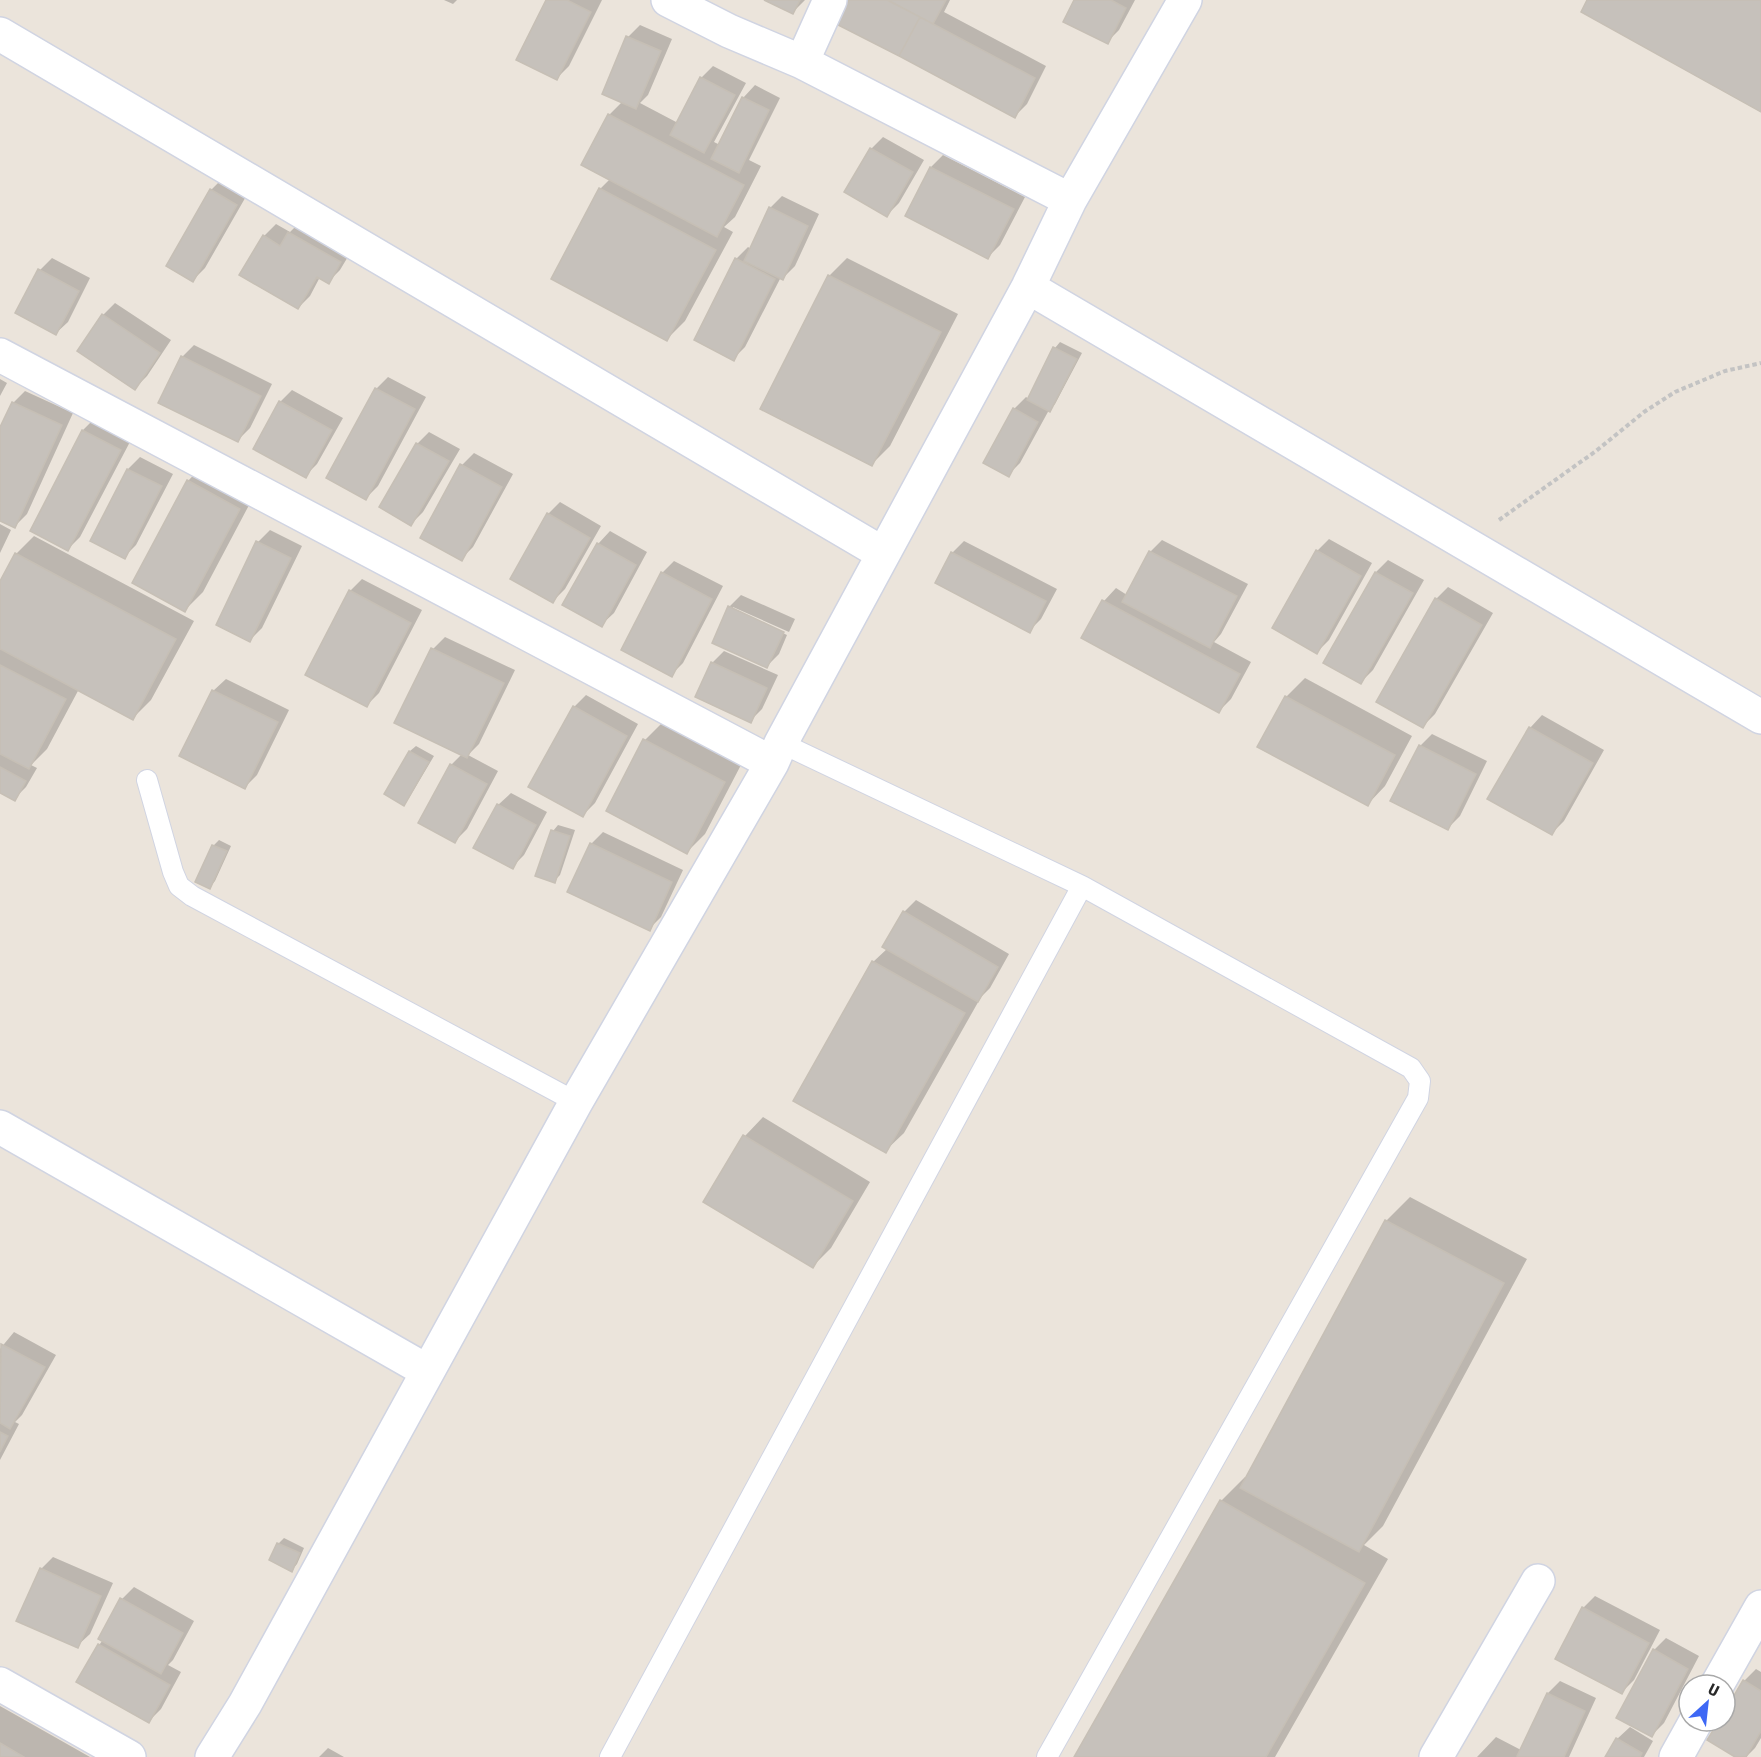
<svg xmlns="http://www.w3.org/2000/svg" width="1761" height="1757" font-family="'Fira Sans Condensed',sans-serif">
	<style>
		.shadow { fill: #0003 }
		.building { fill: #c6c1bb; stroke: #c6bfb5; stroke-width: 1.5 }
		.lines { fill: none; stroke-linecap: round; stroke-linejoin: round }
		.service-casing { stroke: #d0d4e2; stroke-width: 22 }
		.minor-casing { stroke: #d0d4e2; stroke-width: 36 }
		.path { stroke: #c3c3c3; stroke-width: 4; stroke-dasharray: 4.5 3; stroke-linecap: butt }
		.service { stroke: #fff; stroke-width: 20 }
		.minor { stroke: #fff; stroke-width: 33 }
	</style>
	<rect width="100%" height="100%" fill="#ebe4db"/>
	<path class="shadow" d="M444 0H457L453 4Z
		M548 0H602L569 66 557 78Z
		M768 0H805L793 12Z
		M851 0H950L944 12 1046 66 1027 104 1015 116 838 23Z
		M1076 0H1135L1119 30 1107 42Z
		M640 25 672 39 648 95 640 103 678 123 701 78 713 66 746 83 714 142 720 145 743 98 755 85 780 98 749 160 761 166 735 217 724 227 733 232 685 321 667 339 600 189 610 179 609 115 623 101 628 37Z
		M883 137 924 160 899 203 887 215 871 149Z
		M943 155 1025 197 1000 245 988 257 907 216 931 167Z
		M223 178 248 193 205 268 193 280 211 190Z
		M782 196 819 214 795 266 783 278 781 277 745 347 733 359 736 259 748 247 751 249 770 208Z
		M302 220 352 250 340 270 328 282 320 277 310 296 298 308 264 236 276 224 290 232Z
		M52 258 90 278 68 322 55 334 40 270Z
		M847 258 958 314 890 446 872 464 829 276Z
		M115 303 171 340 147 376 135 388 103 315Z
		M1060 342 1082 353 1055 404 1049 410 1020 463 1008 475 1014 409 1026 397 1029 399 1055 348Z
		M194 345 272 384 250 428 238 440 182 357Z
		M388 377 426 397 378 486 366 498 376 389Z
		M0 379 7 383 0 396Z
		M292 390 343 418 317 464 305 476 280 402Z
		M25 391 73 413 27 514 15 526 0 519V431L13 403Z
		M95 418 132 438 80 537 68 549 32 530 83 430Z
		M429 432 460 449 423 512 411 524 417 444Z
		M474 453 513 474 473 547 461 559 462 465Z
		M140 457 173 474 136 545 124 557 92 541 128 469Z
		M206 462 257 490 203 592 185 610 188 481Z
		M560 502 601 526 565 589 553 601 548 514Z
		M0 524 11 530 0 553Z
		M270 530 302 546 262 628 250 640 258 542Z
		M610 531 647 552 614 613 601 625 564 605 598 544Z
		M34 536 194 621 151 700 133 718 79 689 47 749 31 765 37 768 26 787 14 799 0 792V584L16 554Z
		M1329 539 1372 563 1329 640 1317 652V551Z
		M1162 540 1248 584 1221 634 1214 642 1251 662 1231 699 1219 711 1083 637 1104 601 1116 588 1127 595 1150 552Z
		M964 541 1057 589 1041 619 1029 631 952 553Z
		M1388 560 1424 580 1373 670 1361 682 1325 662 1376 572Z
		M674 561 723 586 683 663 671 675 662 573Z
		M362 579 422 610 379 693 367 705 350 591Z
		M1448 587 1493 613 1435 714 1423 726 1436 599Z
		M741 595 795 619 789 632 733 607V610L787 635 779 654 767 666 729 607Z
		M445 637 515 670 479 744 468 755 498 771 467 829 455 841 451 765 462 754 433 649Z
		M724 651 778 675 762 709 750 721 712 663Z
		M1305 678 1412 736 1385 786 1367 805 1259 747 1286 697Z
		M226 679 289 710 257 775 245 787 213 691Z
		M586 695 638 724 595 803 583 815 574 707Z
		M1542 715 1604 750 1564 821 1552 833 1530 728Z
		M663 722 742 763 705 834 687 852 645 740Z
		M1432 734 1487 761 1460 816 1448 828 1392 800 1420 746Z
		M416 746 434 756 409 798 404 804 386 793 410 751Z
		M511 793 547 812 524 855 512 867 498 805Z
		M558 825 575 830 560 875 554 881 553 831Z
		M603 832 683 870 661 917 649 929 591 844Z
		M219 840 231 846 215 881 210 887 213 846Z
		M916 900 1009 954 990 988 981 997 904 1133 885 1151 873 962 888 948 904 912Z
		M763 1117 870 1182 831 1248 813 1266 705 1202 745 1136Z
		M1410 1197 1527 1259 1383 1526 1364 1545 1388 1559 1275 1757H1075L1221 1501 1245 1477 1247 1478 1386 1221Z
		M14 1332 56 1355 22 1415 15 1422 19 1424 0 1460V1349Z
		M284 1538 304 1548 297 1564 292 1570 278 1544Z
		M53 1557 113 1583 90 1634 77 1646 41 1569Z
		M134 1587 194 1621 173 1660 168 1665 181 1672 161 1709 149 1721 99 1645 103 1640 100 1638 122 1599Z
		M1595 1596 1660 1630 1634 1680 1622 1692 1583 1608Z
		M1666 1638 1699 1656 1664 1723 1652 1735 1654 1650Z
		M1756 1669 1761 1672V1738L1755 1748 1746 1757H1734L1736 1755 1721 1721H1725V1714L1744 1681Z
		M1560 1681 1596 1698 1569 1757H1477L1496 1737 1521 1750 1548 1693Z
		M0 1706 90 1757H0Z
		M1630 1727 1653 1741 1644 1757H1607L1617 1739Z
		M328 1748 344 1757H319Z"/>
	<path class="building" d="M546 0H567L591 12 557 80 516 60Z
		M764 0H800L793 14Z
		M849 0H887L920 17 899 56 836 24Z
		M888 0H946L933 24Z
		M1074 0H1111L1126 8 1108 44 1063 22Z
		M1587 0H1761V112L1581 12Z
		M920 17 1035 78 1015 118 899 56Z
		M626 36 661 51 636 109 602 94Z
		M700 77 735 95 704 153 670 135Z
		M742 97 769 110 739 173 711 159Z
		M608 114 744 185 717 237 581 165Z
		M870 148 913 172 887 217 844 192Z
		M930 167 1014 209 988 259 905 216Z
		M599 188 716 250 667 341 551 279Z
		M210 189 237 205 193 282 166 266Z
		M769 207 808 226 783 280 744 261Z
		M288 232 341 262 329 284 317 277 298 309 239 275 263 235 280 246Z
		M735 258 775 279 734 361 694 340Z
		M38 269 79 291 56 335 15 313Z
		M828 275 941 332 872 466 760 409Z
		M102 314 160 353 135 390 77 351Z
		M1053 347 1077 359 1050 412 1027 400Z
		M181 356 261 396 238 442 158 403Z
		M375 388 415 409 366 500 326 478Z
		M279 401 332 430 306 478 253 449Z
		M12 402 62 425 15 528 0 521V427Z
		M1013 408 1038 422 1009 477 983 463Z
		M82 430 121 450 68 551 30 531Z
		M416 443 449 461 411 526 379 507Z
		M460 464 502 487 462 561 420 538Z
		M127 469 162 486 125 559 90 541Z
		M187 480 240 509 185 612 132 583Z
		M547 513 590 538 553 603 510 579Z
		M256 541 291 558 250 642 216 625Z
		M597 543 636 565 602 627 562 605Z
		M1316 550 1361 576 1317 654 1272 628Z
		M1149 551 1237 596 1210 648 1122 602Z
		M951 552 1046 601 1030 633 935 583Z
		M15 553 176 639 133 720 0 649V581Z
		M661 572 712 599 672 677 621 650Z
		M1375 572 1413 593 1361 684 1323 663Z
		M349 590 411 623 367 707 305 675Z
		M1435 598 1482 625 1423 728 1376 702Z
		M1102 600 1240 674 1219 713 1081 638Z
		M728 606 784 632 767 668 712 643Z
		M431 648 504 683 467 758 394 723Z
		M711 662 767 688 751 723 695 697Z
		M0 665 66 699 29 769 0 754Z
		M212 690 278 722 245 789 179 756Z
		M1285 696 1395 755 1368 806 1257 747Z
		M573 706 627 736 583 817 528 787Z
		M1529 727 1593 763 1552 835 1487 799Z
		M643 739 725 782 687 854 606 811Z
		M1419 745 1476 774 1448 830 1390 801Z
		M409 751 429 762 404 806 384 794Z
		M450 764 487 784 455 843 418 823Z
		M0 767 26 781 15 801 0 793Z
		M497 804 536 825 513 869 473 848Z
		M551 830 570 836 555 883 535 876Z
		M590 843 672 882 650 931 567 892Z
		M212 845 227 851 210 889 195 882Z
		M903 911 998 967 978 1002 882 947Z
		M872 961 965 1013 886 1153 793 1101Z
		M743 1135 853 1201 813 1268 703 1202Z
		M1385 1220 1504 1283 1359 1552 1240 1488Z
		M1 1344 45 1367 10 1429 0 1423Z
		M0 1432 8 1436 0 1452Z
		M1220 1500 1365 1583 1266 1757H1074Z
		M277 1543 300 1553 292 1572 269 1560Z
		M40 1568 101 1596 78 1648 16 1621Z
		M120 1598 183 1633 161 1674 98 1639Z
		M1582 1607 1649 1643 1622 1694 1555 1659Z
		M98 1644 170 1685 149 1723 76 1682Z
		M1653 1649 1688 1669 1652 1737 1616 1718Z
		M1743 1680 1761 1691V1731L1746 1757H1735L1707 1740 1719 1721H1725V1711Z
		M1547 1693 1585 1711 1564 1757H1518L1517 1756Z
		M1616 1738 1642 1753 1640 1757H1605Z
		M0 1743 24 1757H0Z"/>
	<g class="lines">
		<defs>
			<path id="service" d="M781 743 1082 886 1411 1068 1420 1081 1418 1098 1047 1757
				M147 780 173 872 179 886 192 896 576 1102
				M610 1757 1082 886"/>
			<path id="minor" d="M668 0 729 31 802 62 1070 200
				M0 34 882 553
				M802 62 830 0
				M1028 287 1761 717
				M0 355 772 763
				M0 1127 427 1371
				M0 1684 129 1757
				M1717 1685 1761 1607
				M212 1757 245 1704 576 1102 772 763 781 743 1028 287 1070 200 1185 0
				M1436 1757 1538 1581
				M1676 1757 1696 1721"/>
		</defs>
		<use href="#service" class="service-casing"/>
		<use href="#minor" class="minor-casing"/>
		<path class="path" d="M1499 520 1596 451 1644 412 1675 392 1725 371 1761 363"/>
		<use href="#service" class="service"/>
		<use href="#minor" class="minor"/>
	</g>
	<g transform="translate(1707 1703) rotate(27)"><circle r="28" fill="#ffffff" stroke="#a9a9a9" stroke-width="1.5"/>
	<path d="M0-4.5L10 22L0 15L-10 22Z" fill="#3e68f5"/>
	<text y="-9" font-size="16" font-weight="bold" text-anchor="middle" fill="#292929">U</text>
	</g>
</svg>
